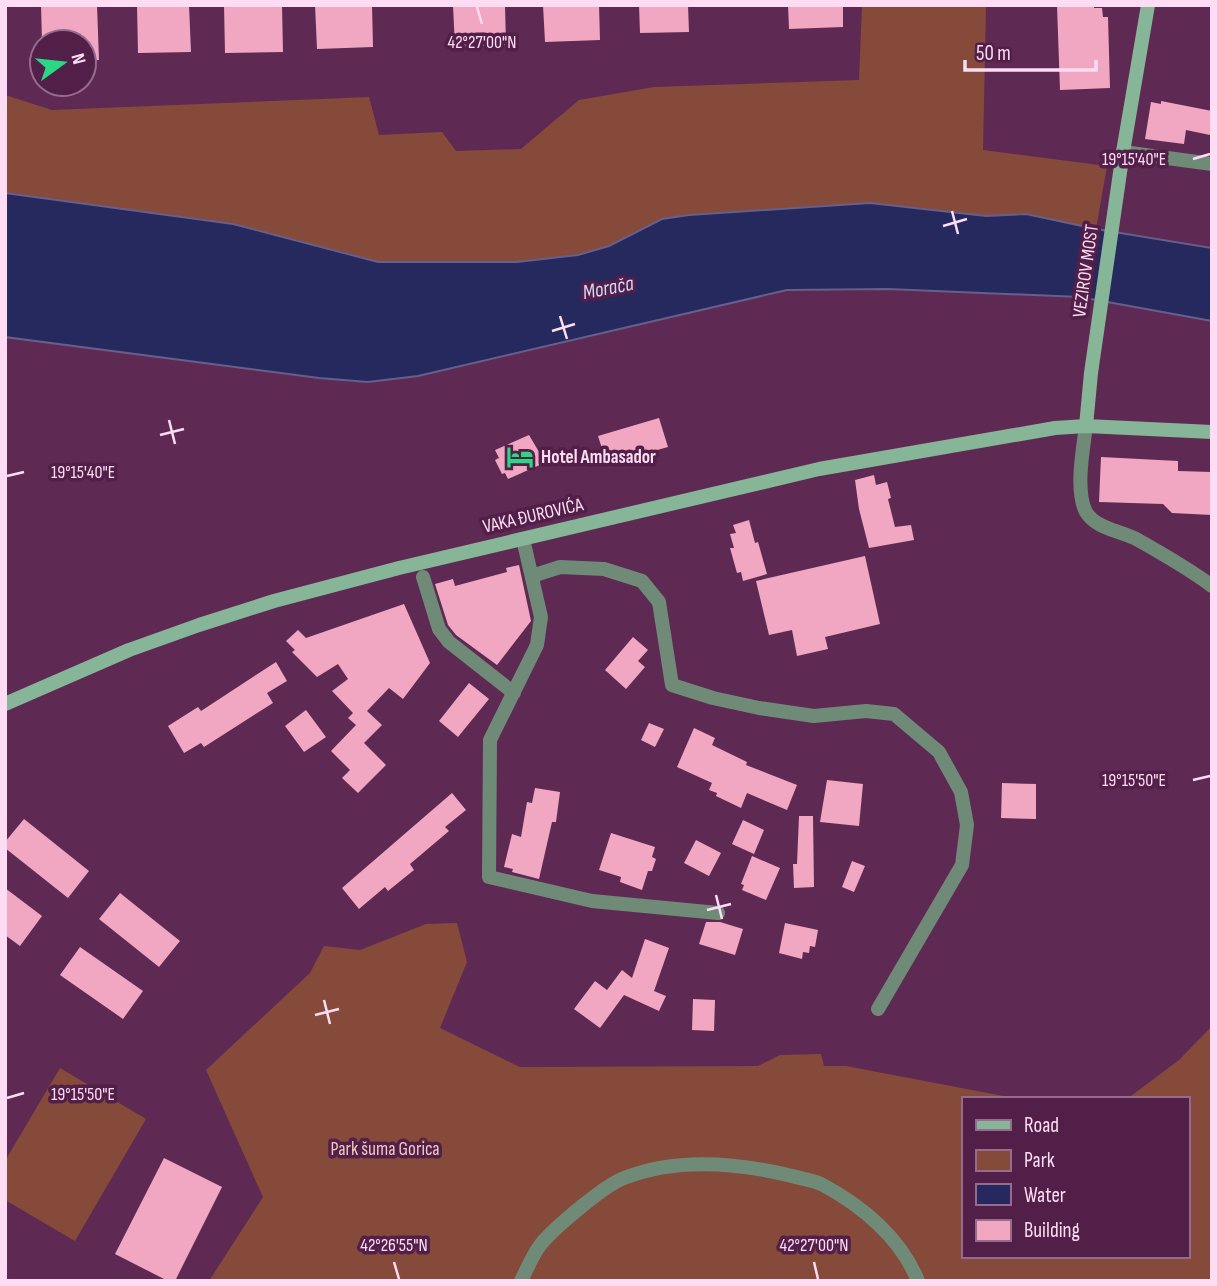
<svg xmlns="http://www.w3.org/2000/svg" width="1217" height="1286" font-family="'Sofia Sans Condensed',sans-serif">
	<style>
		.green { fill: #864a3a }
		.water { fill: #25295e; stroke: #665f8b; stroke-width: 2 }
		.building { fill: #f1a7c2 }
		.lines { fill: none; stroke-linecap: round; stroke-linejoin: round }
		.street { stroke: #6f8b78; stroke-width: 14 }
		.secondary { stroke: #87b597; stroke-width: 14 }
		.ticks { fill: none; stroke: #feddf4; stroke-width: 2.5 }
		.labels { text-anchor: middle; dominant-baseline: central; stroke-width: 7; stroke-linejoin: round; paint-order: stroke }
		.street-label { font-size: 19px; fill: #feddf4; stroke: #521f48 }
		.poi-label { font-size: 19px; font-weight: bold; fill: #feddf4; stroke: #521f48; text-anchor: start }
		.park-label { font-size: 19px; fill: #f3cabe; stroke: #521f48 }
		.water-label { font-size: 21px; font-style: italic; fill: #d0d8fb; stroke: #521f48 }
		.ticks-label { font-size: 18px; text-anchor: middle; fill: #feddf4; stroke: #521f48; stroke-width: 7; stroke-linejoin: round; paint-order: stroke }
	</style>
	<rect width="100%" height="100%" fill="#5e2a53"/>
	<path class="green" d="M862 5H986L983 150 1107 166 1096 229 1026 214 986 216 870 203 689 215 662 219 609 246 578 255 517 262 414 263 378 262 346 253 5 193V95L52 110 369 97 379 135 442 132 456 151 521 149 579 100 654 87 859 80Z
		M457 923 467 962 440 1028 520 1067 758 1066 780 1055 821 1054 824 1066H846L1019 1099H963V1256H1187V1099H1127L1179 1060 1212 1026V1281H209L263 1197 206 1070 310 973 324 946 360 950 426 924Z
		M60 1068 146 1119 75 1241 5 1200V1161Z"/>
	<path class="water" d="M5 193 233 224 378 262H517L578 255 609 246 662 219 689 215 870 203 986 216 1026 214 1096 229 1212 248V321L1080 297 888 289 787 290 418 376 368 382 319 378 5 337Z"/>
	<path class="building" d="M41 5H97L99 60H84V42H42Z
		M137 5H189L191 52 138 53Z
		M224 5H282L283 52 225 53Z
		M315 5H372L373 47 317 49Z
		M453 5H505L506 45 455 47Z
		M543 5H599L600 40 545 42Z
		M639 5H688L689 32 640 33Z
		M788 5H843V27L789 29Z
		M1057 5H1094V8H1102L1103 17H1108L1110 88 1060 90Z
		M1161 101 1212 111 1210 135 1186 130 1184 144 1145 139 1151 102 1161 104Z
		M659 418 668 447 607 464 598 436Z
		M529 435 542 457 540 458 542 464 508 479 505 473 502 474 495 460 499 458 495 450Z
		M1101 457 1178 461V471L1212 472V515L1172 513 1163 504 1099 502Z
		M874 475 876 485 887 482 891 498 888 499 895 527 911 525 914 540 869 548 859 509 855 480Z
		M749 520 755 543 758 542 767 574 743 581 741 572 737 573 730 548H734L730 534 736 533 733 525Z
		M865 556 880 624 825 637 828 649 797 656 792 630 769 635 756 581Z
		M519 565 531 621 497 665 456 635 448 625 435 584 453 579 455 586 507 572 506 568Z
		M404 604 430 663 403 699 389 688 367 711 382 725 364 743 386 765 358 793 342 778 350 770 331 751 356 725 348 718 353 713 332 691 348 679 338 664 317 677 292 652 295 650 286 641 298 630 306 638Z
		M633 637 648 650 638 661 645 667 626 689 605 670Z
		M276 662 287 681 267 693 273 703 204 747 201 743 184 753 168 726 198 707 201 711Z
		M469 683 489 699 458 737 439 721Z
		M306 710 326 737 304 752 285 726Z
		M649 723 664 729 655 747 641 740Z
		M694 728 715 738 712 745 747 762 746 765 797 785 787 810 747 793 741 808 716 796 717 793 709 790 712 783 677 767Z
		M827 780 863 784 859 826 820 822Z
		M1002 783 1036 784V819L1001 818Z
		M535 788 560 792 556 822H552L539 879 512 872 513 869 504 867 512 834 521 837 527 802 532 803Z
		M452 793 466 810 445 827 449 831 410 864 414 870 388 891 385 887 359 909 342 888Z
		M799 816H813L814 887 794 888 793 864H797Z
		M24 819 89 871 68 898 5 848V842Z
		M743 820 764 830 754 854 732 844Z
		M611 833 655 847 652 857 656 859 652 871H648L642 890 620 882 621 877 599 870Z
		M696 840 721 853 709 876 684 863Z
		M752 856 780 868 766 900 742 890 744 885 741 884Z
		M852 861 865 866 854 892 842 887Z
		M5 888 42 916 20 946 5 935Z
		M120 893 180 941 159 967 99 919Z
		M706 922H720L743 929 735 955 699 944Z
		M785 923 818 930 815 947 810 946 809 953 803 952 802 959 779 953Z
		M645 939 669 948 654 991 666 996 659 1011 624 995 600 1028 574 1009 595 981 607 990 622 970 632 978Z
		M80 947 143 991 123 1019 60 975Z
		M693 999 715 1000 714 1031 692 1030Z
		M164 1158 222 1187 175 1281H168L115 1254Z"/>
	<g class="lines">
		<path class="street" d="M1123 152 1212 164
			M1086 426C1083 449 1075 491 1086 512 1096 529 1122 531 1138 540 1163 554 1189 569 1212 586
			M523 539 541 617 537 645 490 740 489 877 592 901 718 913
			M532 576 560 567 604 569 642 581 659 602 672 685 713 698 759 708 814 716 866 711 894 714 939 752 961 792 967 825 962 865 878 1009
			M423 577 439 629 449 642 514 693
			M521 1281C527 1269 533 1254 541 1244 555 1227 605 1185 624 1178 677 1157 739 1163 792 1176 802 1179 814 1180 823 1185 862 1206 901 1238 918 1281"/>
		<path class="secondary" d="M1086 426 1091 373 1123 152 1148 5
			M5 704 129 650 199 625 274 601 399 568 819 469 1055 428 1086 426 1212 432"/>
	</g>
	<path class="ticks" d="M477 7 482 24M1193 159 1210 154M952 211 958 234M943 226 967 219M560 316 567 339M552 331 575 324M169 420 175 444M160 435 184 429M7 476 24 472M1193 780 1210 776M716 895 722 919M707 910 731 904M324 1000 330 1024M315 1015 339 1009M7 1098 24 1093M394 1262 399 1279M814 1262 818 1279"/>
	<defs>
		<symbol id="hotel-bare" viewBox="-9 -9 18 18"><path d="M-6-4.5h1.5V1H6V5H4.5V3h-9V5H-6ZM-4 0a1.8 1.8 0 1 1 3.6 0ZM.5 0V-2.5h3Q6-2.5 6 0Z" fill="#2ad884" stroke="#521f48" stroke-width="2.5" paint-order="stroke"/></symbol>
	</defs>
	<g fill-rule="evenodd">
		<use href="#hotel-bare" x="501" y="438" width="38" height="38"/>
	</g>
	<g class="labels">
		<g class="street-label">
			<text transform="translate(1086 271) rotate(-82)">VEZIROV MOST</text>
			<text transform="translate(533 516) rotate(-13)">VAKA ĐUROVIĆA</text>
		</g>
		<g class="poi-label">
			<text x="541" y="457">Hotel Ambasador</text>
		</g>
		<g class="park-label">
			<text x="385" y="1149">Park šuma Gorica</text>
		</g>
		<g class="water-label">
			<text transform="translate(608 288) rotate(-11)">Morača</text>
		</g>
	</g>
	<g class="ticks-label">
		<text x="482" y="48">42°27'00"N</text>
		<text x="1134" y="165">19°15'40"E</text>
		<text x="83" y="478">19°15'40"E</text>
		<text x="1134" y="786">19°15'50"E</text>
		<text x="83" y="1100">19°15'50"E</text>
		<text x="394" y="1251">42°26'55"N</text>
		<text x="814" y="1251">42°27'00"N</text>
	</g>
	<rect width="1217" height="1286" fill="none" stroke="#feddf4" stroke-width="14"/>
	<rect x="962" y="1097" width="228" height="161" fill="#521f48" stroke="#976b8d" stroke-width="2"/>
	<rect x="976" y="1120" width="35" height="10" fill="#87b597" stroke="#976b8d" stroke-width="2"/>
	<text x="1024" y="1132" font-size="21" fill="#feddf4">Road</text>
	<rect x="976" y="1150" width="35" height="21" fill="#864a3a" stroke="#976b8d" stroke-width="2"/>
	<text x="1024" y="1167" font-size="21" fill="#feddf4">Park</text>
	<rect x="976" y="1184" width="35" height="21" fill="#25295e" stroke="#976b8d" stroke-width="2"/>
	<text x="1024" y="1202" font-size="21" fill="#feddf4">Water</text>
	<rect x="976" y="1220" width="35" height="21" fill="#f1a7c2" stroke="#976b8d" stroke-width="2"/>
	<text x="1024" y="1237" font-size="21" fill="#feddf4">Building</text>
	<g transform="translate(63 63) rotate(75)"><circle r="33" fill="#521f48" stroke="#976b8d" stroke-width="2"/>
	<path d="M0-5L12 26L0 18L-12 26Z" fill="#2ad884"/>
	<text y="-10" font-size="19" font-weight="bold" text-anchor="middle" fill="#feddf4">N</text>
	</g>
	<path d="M965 60v10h131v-10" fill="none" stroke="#feddf4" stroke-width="3.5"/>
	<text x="976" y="60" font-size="21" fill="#feddf4" stroke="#521f48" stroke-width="5" paint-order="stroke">50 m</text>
</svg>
